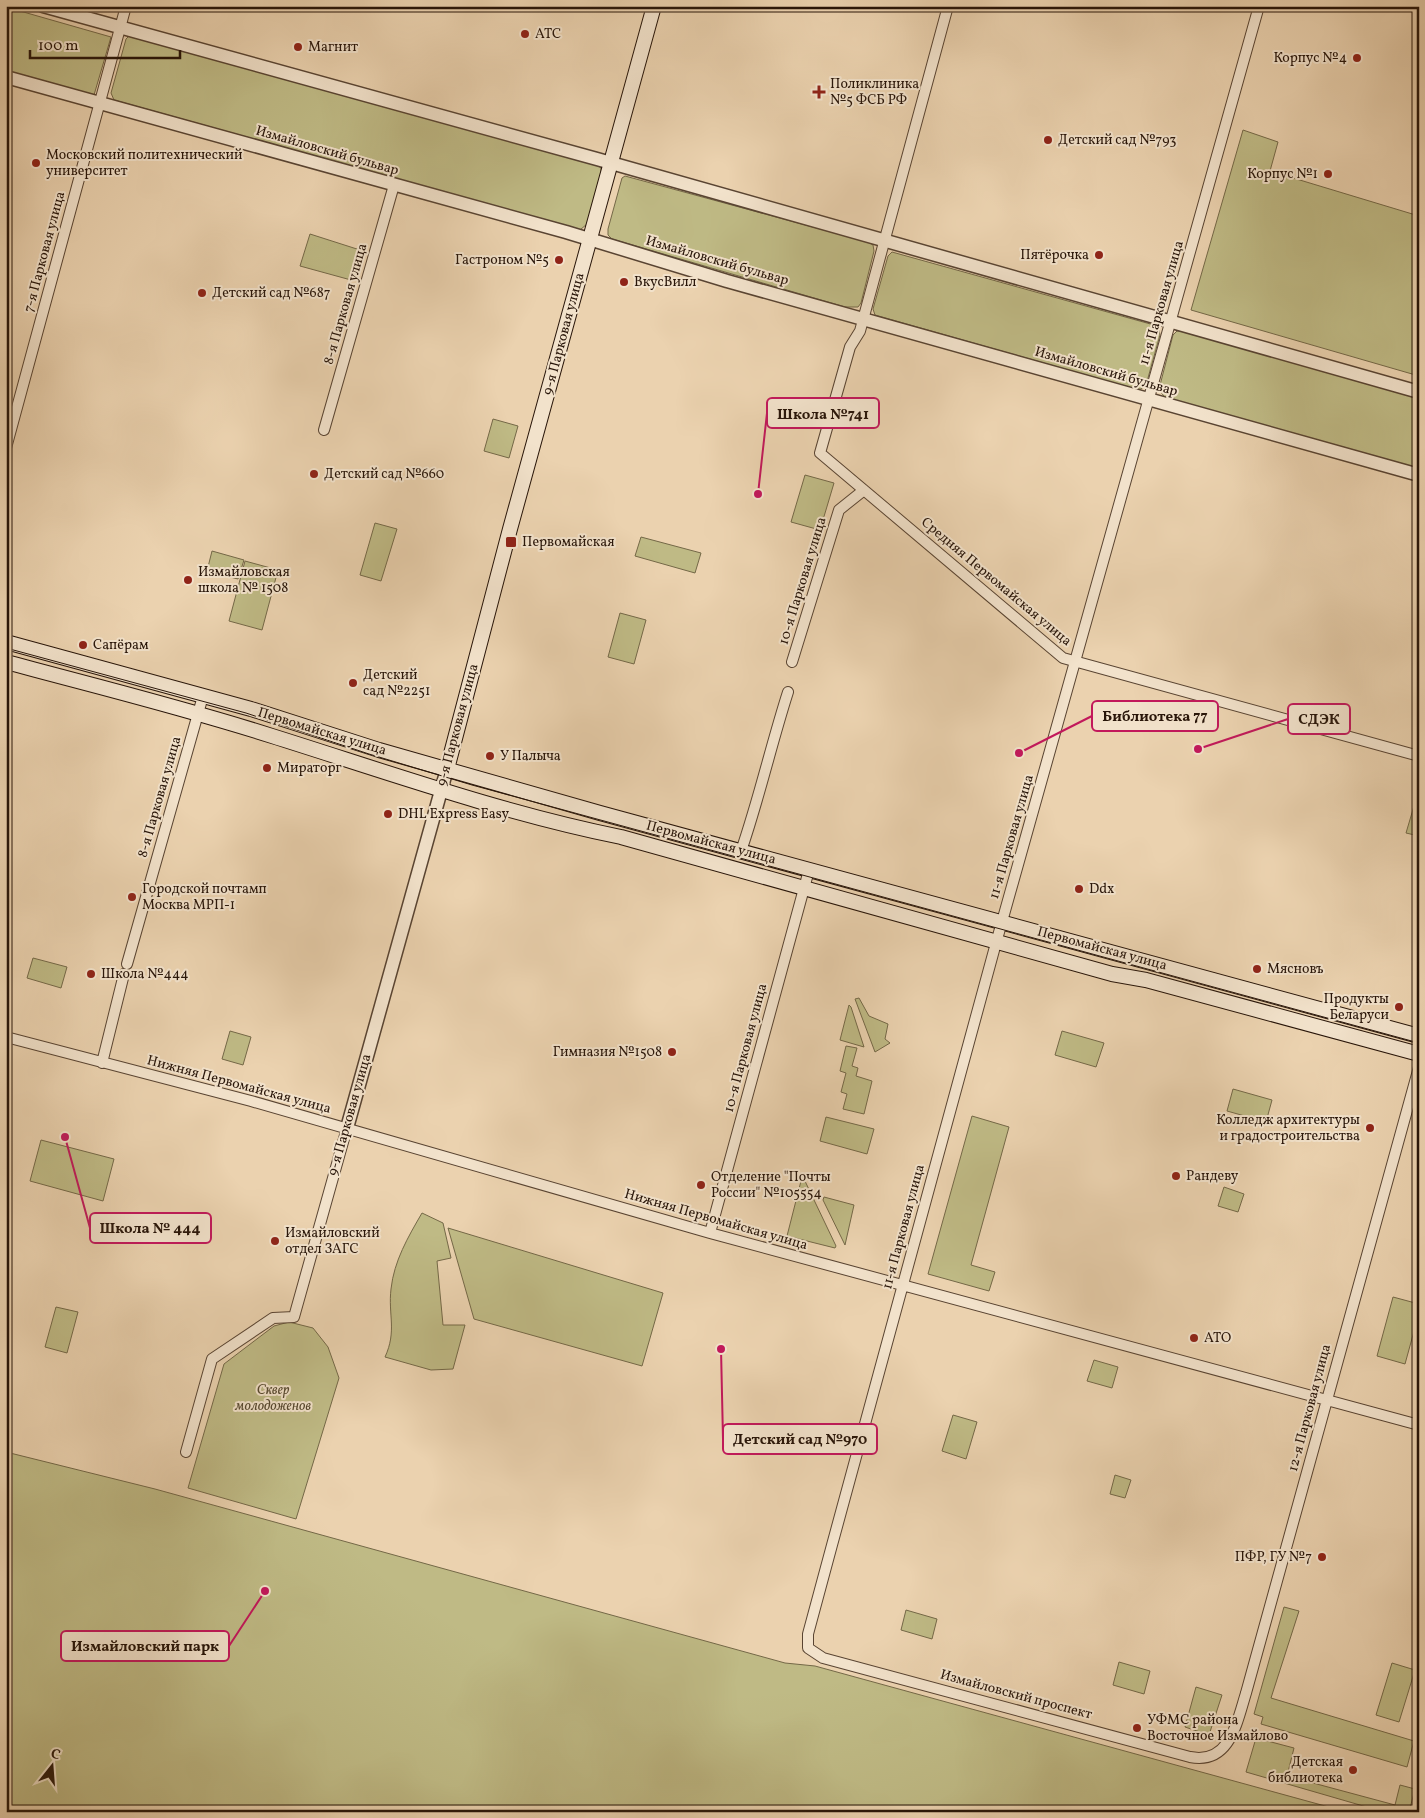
<svg xmlns="http://www.w3.org/2000/svg" width="1425" height="1818" font-family="Vollkorn,serif">
	<style>
		.green { fill: #bfba85; stroke: #746847 }
		.lines { fill: none; stroke-linecap: round; stroke-linejoin: round }
		.minor-casing { stroke: #594432; stroke-width: 12 }
		.tertiary-casing { stroke: #594432; stroke-width: 15 }
		.secondary-casing { stroke: #281509; stroke-width: 16 }
		.minor { stroke: #f2e2cb; stroke-width: 10 }
		.tertiary { stroke: #f2e2cb; stroke-width: 12 }
		.secondary { stroke: #f2e2cb; stroke-width: 14 }
		.tram { stroke: #281509; stroke-width: 1 }
		.poi-dot { fill: #8f2418; stroke: #f2e2cb; stroke-width: 2 }
		.labels { text-anchor: middle; dominant-baseline: central; stroke-width: 4; stroke-linejoin: round; paint-order: stroke }
		.poi-label { font-size: 14px; fill: #281509; stroke: #f2e2cb; text-anchor: start }
		.street-label { font-size: 14px; fill: #281509; stroke: #f2e2cb }
		.park-label { font-size: 14px; font-style: italic; fill: #55472e; stroke: #f2e2cb }
		.leader { fill: none; stroke: #c2185b; stroke-width: 2 }
		.callout-dot { fill: #c2185b; stroke: #f2e2cb; stroke-width: 2 }
		.callout { fill: #f2e2cb; stroke: #c2185b; stroke-width: 2 }
		.callout-label { font-size: 15px; text-anchor: middle; font-weight: bold; fill: #281509 }
	</style>
	<rect width="100%" height="100%" fill="#ebd2af"/>
	<filter id="stains"><feTurbulence type="fractalNoise" baseFrequency=".004" numOctaves="4"/><feColorMatrix values="0 0 0 0 .2 0 0 0 0 .09 0 0 0 0 .02 0 0 0 .5 -.17"/></filter>
	<radialGradient id="worn" r=".72"><stop offset=".6" stop-color="#630" stop-opacity="0"/><stop offset="1" stop-color="#630" stop-opacity=".3"/></radialGradient>
	<path class="green" d="M6 7 111 37 94 95 6 71Z
		M130 35 596 164 601 168V173L587 224 580 230 114 100 111 93 126 39Z
		M1243 130 1278 142 1270 171 1419 216V376L1191 310Z
		M625 176 868 242 873 245 874 251 861 303 858 307H845L612 239 608 235V229L622 178Z
		M310 234 360 250 351 280 300 266Z
		M892 252 1154 325 1159 329 1160 335 1146 385 1141 389H1135L875 315 873 309 888 256Z
		M1177 331H1183L1419 397V469L1165 398 1159 389 1173 335Z
		M493 419 518 426 509 458 484 451Z
		M805 475 834 483 820 530 791 522Z
		M375 523 397 529 381 581 360 575Z
		M641 537 701 553 695 573 635 556Z
		M212 551 244 560 238 579 207 571Z
		M245 561 278 570 262 630 229 621Z
		M620 613 646 620 634 664 608 657Z
		M1419 789V836L1406 833Z
		M33 958 67 967 61 988 27 978Z
		M859 998 869 1016 888 1024 885 1039 890 1043 875 1052 855 999Z
		M849 1005 851 1007 864 1047 840 1040Z
		M230 1031 251 1037 243 1065 222 1059Z
		M1062 1031 1104 1043 1096 1067 1055 1055Z
		M846 1046 857 1048 852 1066 858 1068 856 1076 872 1081 864 1114 843 1109 847 1094 841 1092 846 1073 840 1071Z
		M1233 1089 1272 1100 1266 1122 1227 1111Z
		M972 1116 1009 1127 971 1265 995 1272 989 1291 928 1274Z
		M826 1117 874 1129 867 1154 820 1141Z
		M41 1140 114 1159 103 1201 30 1181Z
		M804 1179 836 1246 835 1248 787 1236 801 1181Z
		M1224 1187 1244 1194 1238 1212 1218 1206Z
		M824 1197 854 1205 845 1245 823 1200Z
		M422 1213 443 1223 451 1258 437 1261 443 1325H465L453 1369 431 1370 385 1357C397 1331 388 1315 391 1289 394 1261 408 1237 422 1213Z
		M448 1228 663 1293 642 1366 474 1319Z
		M1393 1297 1419 1304V1313L1405 1364 1377 1356Z
		M56 1307 78 1312 67 1353 45 1347Z
		M289 1322 313 1328 328 1347 339 1378 296 1519 188 1488 224 1364 274 1326Z
		M1094 1360 1118 1367 1112 1388 1087 1381Z
		M953 1415 977 1422 966 1459 942 1451Z
		M6 1452 155 1489 785 1663 815 1666 1347 1812H6Z
		M1115 1475 1131 1480 1125 1498 1110 1494Z
		M1284 1607 1299 1611 1271 1698 1414 1741 1407 1767 1261 1724 1263 1717 1254 1714Z
		M906 1610 937 1619 932 1639 901 1630Z
		M1119 1662 1150 1671 1144 1694 1113 1685Z
		M1392 1663 1415 1670 1399 1722 1376 1715Z
		M1196 1687 1222 1695 1209 1735 1185 1727Z
		M1256 1738 1294 1748 1287 1776 1395 1805 1400 1785 1415 1789 1409 1812H1384L1246 1772Z"/>
	<g class="lines">
		<defs>
			<path id="minor" d="M948 6 860 331 850 347 820 453 1063 658 1419 756
				M1259 6 996 943 832 1545 808 1634V1648L823 1658 1190 1757C1230 1765 1237 1722 1246 1693L1419 1067
				M324 430 394 185
				M6 448 126 6
				M792 662 839 510 864 490
				M741 851C759 799 771 745 788 692
				M127 964 203 696
				M6 1037 251 1101 710 1233 1419 1425
				M102 1063 124 974
				M710 1233 809 870
				M186 1452 212 1359 273 1318 294 1317 347 1128"/>
			<path id="tertiary" d="M43 6 597 159 1419 392
				M6 77 566 232 727 281 1419 475
				M347 1128 447 769"/>
			<path id="secondary" d="M6 642 251 709 379 750 600 813 1419 1036
				M6 662C95 686 185 708 272 736 387 772 502 813 621 837L1112 974 1146 980 1419 1054
				M447 769 510 529 654 6"/>
		</defs>
		<use href="#minor" class="minor-casing"/>
		<use href="#tertiary" class="tertiary-casing"/>
		<use href="#secondary" class="secondary-casing"/>
		<use href="#minor" class="minor"/>
		<use href="#tertiary" class="tertiary"/>
		<use href="#secondary" class="secondary"/>
		<path class="tram" d="M6 648 246 713 369 754 472 785 1419 1043"/>
	</g>
	<g class="poi-dot">
		<circle cx="525" cy="34" r="5"/>
		<circle cx="298" cy="47" r="5"/>
		<circle cx="1357" cy="58" r="5"/>
		<path d="M816.5 84.5h5v5h5v5h-5v5h-5v-5h-5v-5h5z"/>
		<circle cx="1048" cy="140" r="5"/>
		<circle cx="36" cy="163" r="5"/>
		<circle cx="1328" cy="174" r="5"/>
		<circle cx="1099" cy="255" r="5"/>
		<circle cx="559" cy="260" r="5"/>
		<circle cx="624" cy="282" r="5"/>
		<circle cx="202" cy="293" r="5"/>
		<circle cx="314" cy="474" r="5"/>
		<rect x="505" y="536" width="12" height="12" rx="2.5"/>
		<circle cx="188" cy="580" r="5"/>
		<circle cx="83" cy="645" r="5"/>
		<circle cx="353" cy="683" r="5"/>
		<circle cx="490" cy="756" r="5"/>
		<circle cx="267" cy="768" r="5"/>
		<circle cx="388" cy="814" r="5"/>
		<circle cx="1079" cy="889" r="5"/>
		<circle cx="132" cy="897" r="5"/>
		<circle cx="1257" cy="969" r="5"/>
		<circle cx="91" cy="974" r="5"/>
		<circle cx="1399" cy="1007" r="5"/>
		<circle cx="672" cy="1052" r="5"/>
		<circle cx="1370" cy="1128" r="5"/>
		<circle cx="1176" cy="1176" r="5"/>
		<circle cx="701" cy="1185" r="5"/>
		<circle cx="275" cy="1241" r="5"/>
		<circle cx="1194" cy="1338" r="5"/>
		<circle cx="1322" cy="1557" r="5"/>
		<circle cx="1137" cy="1728" r="5"/>
		<circle cx="1353" cy="1770" r="5"/>
	</g>
	<g class="labels">
		<g class="poi-label">
			<text x="535" y="34">АТС</text>
			<text x="308" y="47">Магнит</text>
			<text x="1347" y="58" text-anchor="end">Корпус №4</text>
			<text x="830" y="84">Поликлиника<tspan x="830" dy="16">№5 ФСБ РФ</tspan></text>
			<text x="1058" y="140">Детский сад №793</text>
			<text x="46" y="155">Московский политехнический<tspan x="46" dy="16">университет</tspan></text>
			<text x="1318" y="174" text-anchor="end">Корпус №1</text>
			<text x="1089" y="255" text-anchor="end">Пятёрочка</text>
			<text x="549" y="260" text-anchor="end">Гастроном №5</text>
			<text x="634" y="282">ВкусВилл</text>
			<text x="212" y="293">Детский сад №687</text>
			<text x="324" y="474">Детский сад №660</text>
			<text x="522" y="542">Первомайская</text>
			<text x="198" y="572">Измайловская<tspan x="198" dy="16">школа № 1508</tspan></text>
			<text x="93" y="645">Сапёрам</text>
			<text x="363" y="675">Детский<tspan x="363" dy="16">сад №2251</tspan></text>
			<text x="500" y="756">У Палыча</text>
			<text x="277" y="768">Мираторг</text>
			<text x="398" y="814">DHL Express Easy</text>
			<text x="142" y="889">Городской почтамп<tspan x="142" dy="16">Москва МРП-1</tspan></text>
			<text x="1089" y="889">Ddx</text>
			<text x="1267" y="969">Мясновъ</text>
			<text x="101" y="974">Школа №444</text>
			<text x="1389" y="999" text-anchor="end">Продукты<tspan x="1389" dy="16">Беларуси</tspan></text>
			<text x="662" y="1052" text-anchor="end">Гимназия №1508</text>
			<text x="1360" y="1120" text-anchor="end">Колледж архитектуры<tspan x="1360" dy="16">и градостроительства</tspan></text>
			<text x="1186" y="1176">Рандеву</text>
			<text x="711" y="1177">Отделение "Почты<tspan x="711" dy="16">России" №105554</tspan></text>
			<text x="285" y="1233">Измайловский<tspan x="285" dy="16">отдел ЗАГС</tspan></text>
			<text x="1204" y="1338">АТО</text>
			<text x="1312" y="1557" text-anchor="end">ПФР, ГУ №7</text>
			<text x="1147" y="1720">УФМС района<tspan x="1147" dy="16">Восточное Измайлово</tspan></text>
			<text x="1343" y="1762" text-anchor="end">Детская<tspan x="1343" dy="16">библиотека</tspan></text>
		</g>
		<g class="street-label">
			<text transform="translate(327 151) rotate(16)">Измайловский бульвар</text>
			<text transform="translate(45 252) rotate(-75)">7-я Парковая улица</text>
			<text transform="translate(717 261) rotate(16)">Измайловский бульвар</text>
			<text transform="translate(1162 303) rotate(-74)">11-я Парковая улица</text>
			<text transform="translate(346 304) rotate(-74)">8-я Парковая улица</text>
			<text transform="translate(564 334) rotate(-75)">9-я Парковая улица</text>
			<text transform="translate(1106 372) rotate(16)">Измайловский бульвар</text>
			<text transform="translate(803 581) rotate(-73)">10-я Парковая улица</text>
			<text transform="translate(996 582) rotate(40)">Средняя Первомайская улица</text>
			<text transform="translate(458 725) rotate(-75)">9-я Парковая улица</text>
			<text transform="translate(322 732) rotate(17)">Первомайская улица</text>
			<text transform="translate(160 797) rotate(-74)">8-я Парковая улица</text>
			<text transform="translate(1012 837) rotate(-74)">11-я Парковая улица</text>
			<text transform="translate(711 843) rotate(15)">Первомайская улица</text>
			<text transform="translate(1102 949) rotate(15)">Первомайская улица</text>
			<text transform="translate(746 1048) rotate(-75)">10-я Парковая улица</text>
			<text transform="translate(239 1085) rotate(15)">Нижняя Первомайская улица</text>
			<text transform="translate(350 1115) rotate(-74)">9-я Парковая улица</text>
			<text transform="translate(716 1220) rotate(16)">Нижняя Первомайская улица</text>
			<text transform="translate(904 1227) rotate(-75)">11-я Парковая улица</text>
			<text transform="translate(1310 1408) rotate(-75)">12-я Парковая улица</text>
			<text transform="translate(1016 1695) rotate(15)">Измайловский проспект</text>
		</g>
		<g class="park-label">
			<text x="273" y="1390">Сквер<tspan x="273" dy="16">молодоженов</tspan></text>
		</g>
	</g>
	<path class="leader" d="M758 494L767 413M1019 753L1092 716M1198 749L1288 719M65 1137L90 1228M721 1349L723 1439M265 1591L229 1646"/>
	<g class="callout-dot">
		<circle cx="758" cy="494" r="5"/>
		<circle cx="1019" cy="753" r="5"/>
		<circle cx="1198" cy="749" r="5"/>
		<circle cx="65" cy="1137" r="5"/>
		<circle cx="721" cy="1349" r="5"/>
		<circle cx="265" cy="1591" r="5"/>
	</g>
	<g class="callout">
		<rect x="767" y="398" width="112" height="30" rx="5"/>
		<rect x="1092" y="701" width="126" height="30" rx="5"/>
		<rect x="1288" y="704" width="62" height="30" rx="5"/>
		<rect x="90" y="1213" width="121" height="30" rx="5"/>
		<rect x="723" y="1424" width="154" height="30" rx="5"/>
		<rect x="61" y="1631" width="168" height="30" rx="5"/>
	</g>
	<g class="callout-label">
		<text x="823" y="419">Школа №741</text>
		<text x="1155" y="721">Библиотека 77</text>
		<text x="1319" y="724">СДЭК</text>
		<text x="150" y="1233">Школа № 444</text>
		<text x="800" y="1444">Детский сад №970</text>
		<text x="145" y="1651">Измайловский парк</text>
	</g>
	<rect width="1425" height="1818" fill="none" stroke="#ebd2af" stroke-width="25"/>
	<rect x="8" y="8" width="1410" height="1803" fill="none" stroke="#281509" stroke-width="2.5"/>
	<rect x="12" y="12" width="1400" height="1793" fill="none" stroke="#281509"/>
	<g transform="translate(52 1766) rotate(17)" stroke="#f2e2cb" stroke-width="4" paint-order="stroke">
	<path d="M0-4L9 19L0 12L-9 19Z" fill="#281509"/>
	<text y="-8" font-size="14" font-weight="bold" text-anchor="middle" fill="#281509">С</text>
	</g>
	<path d="M30 50v8h150v-8" fill="none" stroke="#281509" stroke-width="2.5"/>
	<text x="38" y="50" font-size="15" fill="#281509" stroke="#f2e2cb" stroke-width="4" paint-order="stroke">100 m</text>
	<rect width="100%" height="100%" filter="url(#stains)"/>
	<rect width="100%" height="100%" fill="url(#worn)"/>
</svg>
